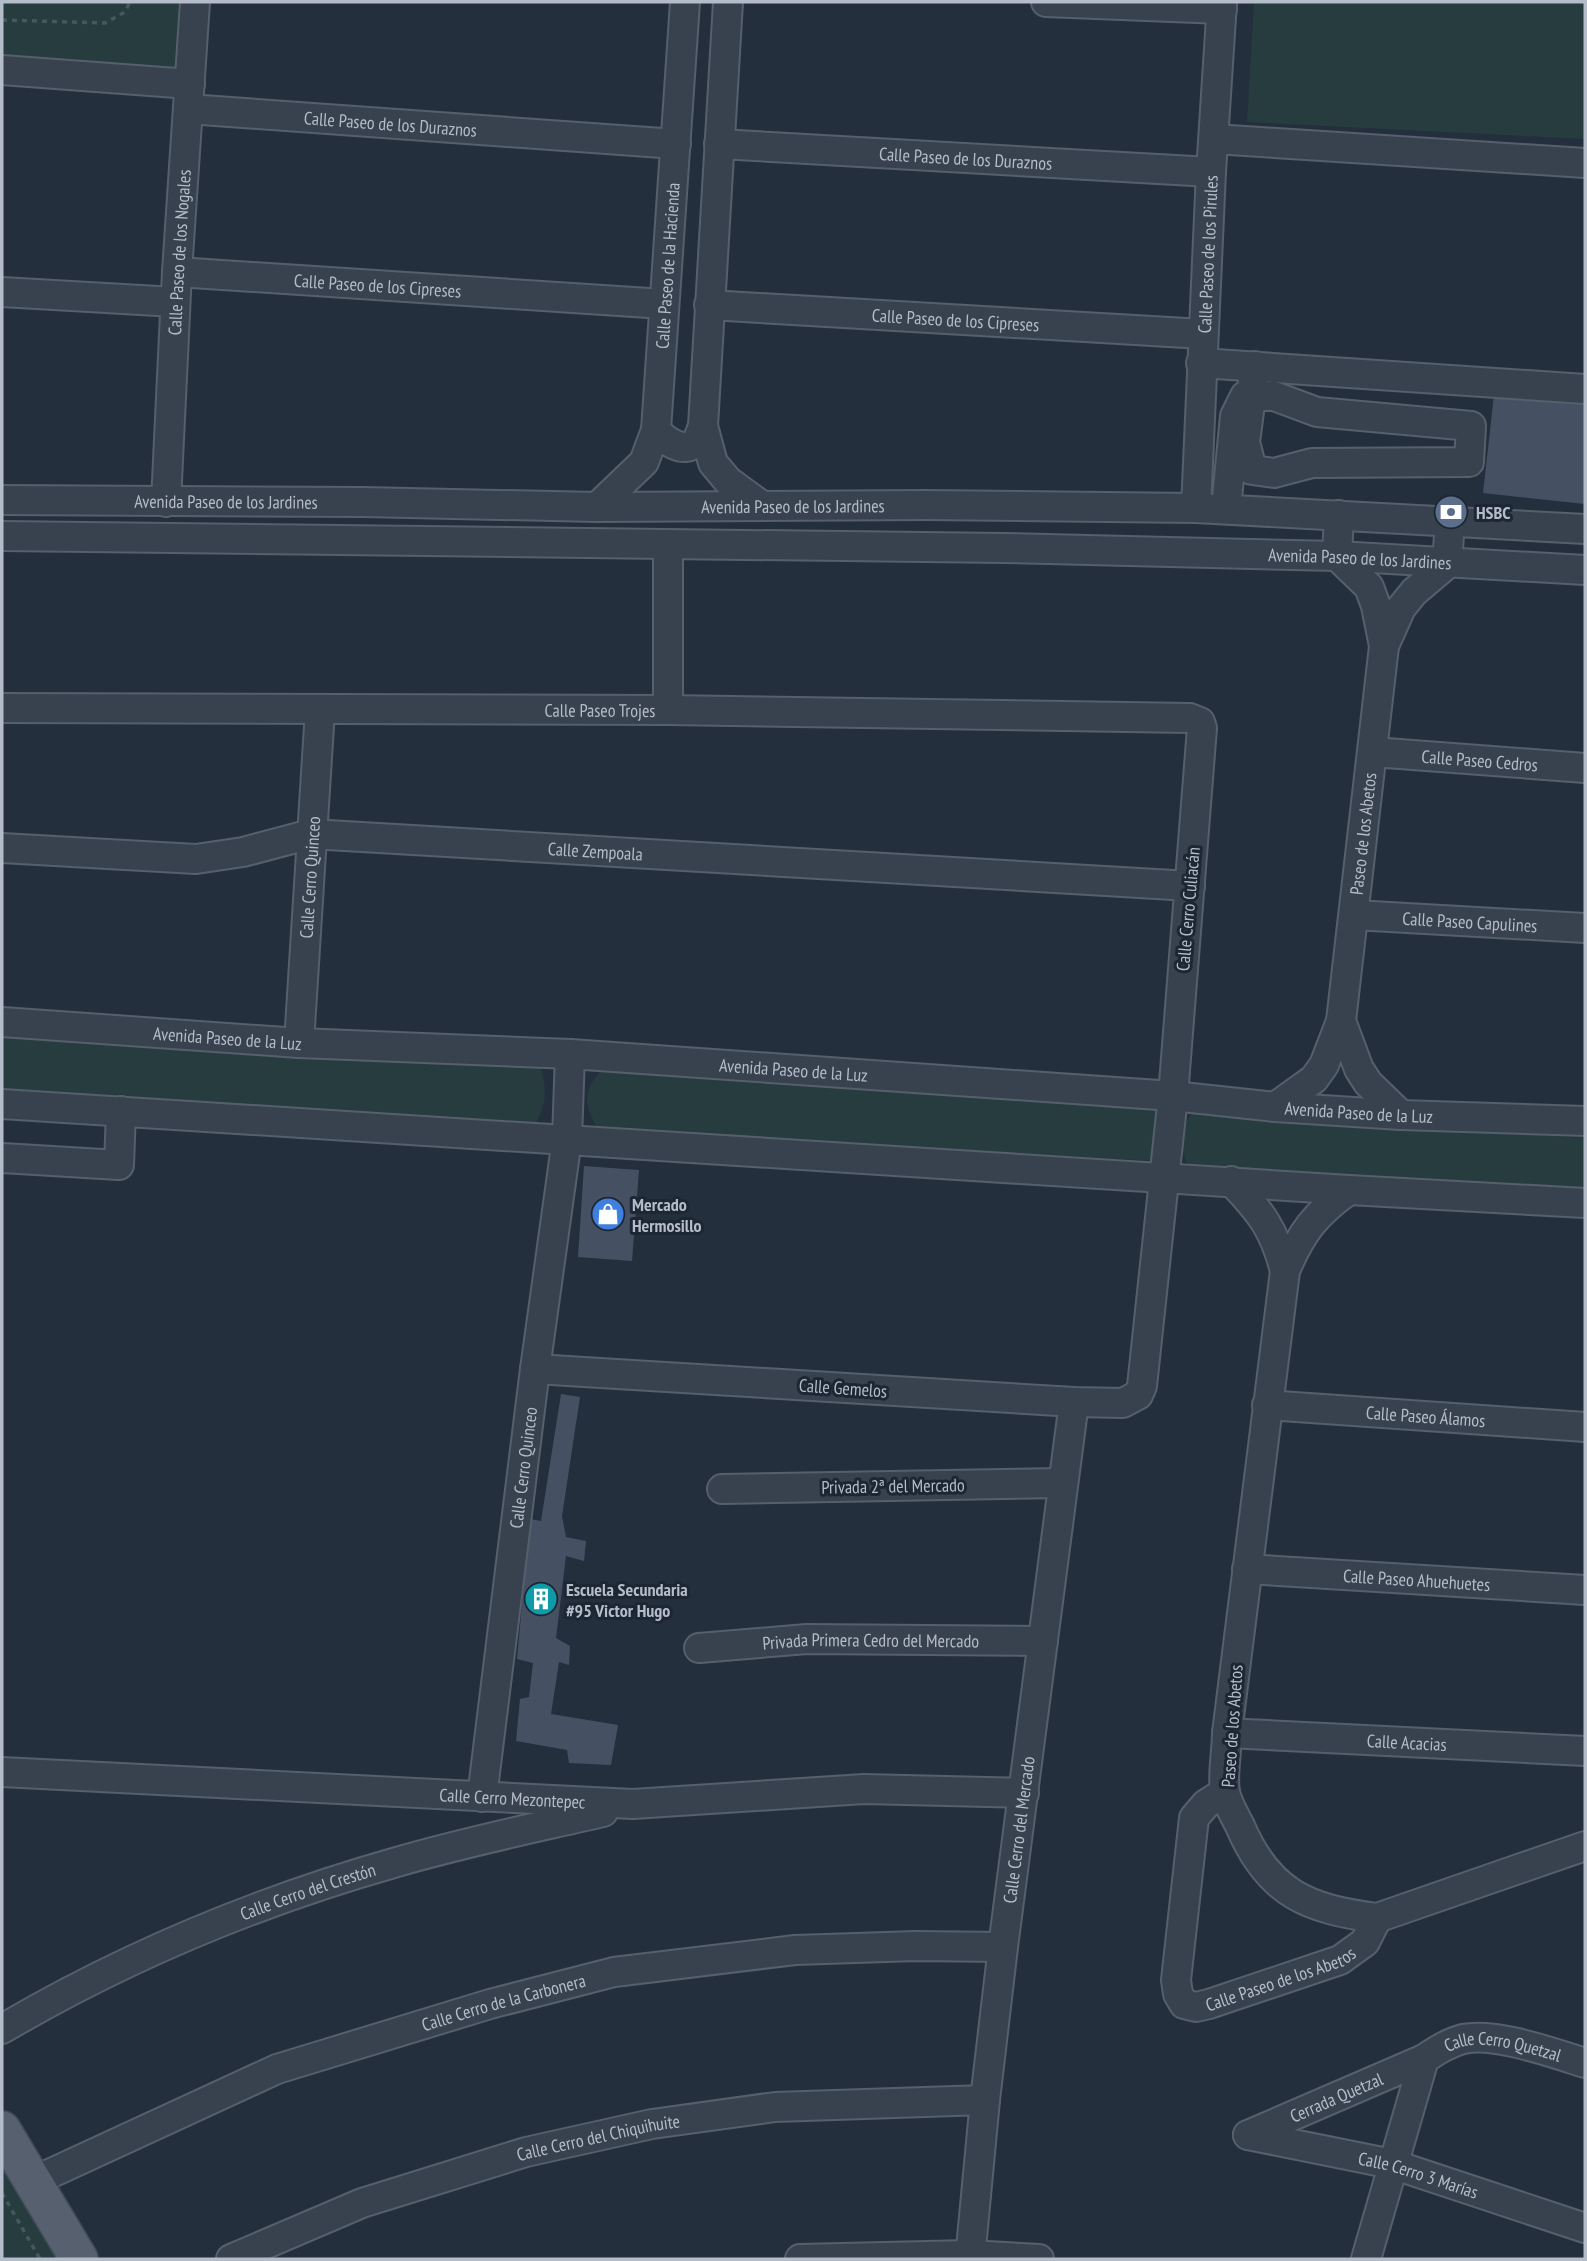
<svg xmlns="http://www.w3.org/2000/svg" width="1587" height="2261" font-family="'PT Sans Narrow',sans-serif">
	<style>
		.green { fill: #263c3f }
		.building { fill: #455162 }
		.lines { fill: none; stroke-linecap: round; stroke-linejoin: round }
		.minor-casing { stroke: #565f6c; stroke-width: 32 }
		.major-casing { stroke: #414a57; stroke-width: 40 }
		.path { stroke: #44595c; stroke-width: 3.5; stroke-dasharray: 5 5; stroke-linecap: butt }
		.minor { stroke: #38414e; stroke-width: 28 }
		.major { stroke: #56606e; stroke-width: 37 }
		.labels { text-anchor: middle; dominant-baseline: central; stroke-width: 6; stroke-linejoin: round; paint-order: stroke }
		.street-label { font-size: 18px; fill: #b4bcc9; stroke: #1d2633 }
		.poi-label { font-size: 18px; font-weight: bold; fill: #b4bcc9; stroke: #1d2633; text-anchor: start }
	</style>
	<rect width="100%" height="100%" fill="#242f3e"/>
	<path class="green" d="M2 2H208L203 82 2 69Z
		M1254 2H1585V139L1247 122Z
		M2 1027 539 1065C548 1088 547 1103 535 1125L2 1090Z
		M606 1065 1160 1110 1155 1161 599 1130C581 1101 583 1090 606 1065Z
		M1192 1112 1585 1138V1189L1188 1165C1178 1142 1179 1133 1192 1112Z
		M2 2145 70 2259H2Z"/>
	<path class="building" d="M1494 395 1585 397V504L1483 493Z
		M584 1166 639 1170 632 1261 578 1257Z
		M561 1394 580 1397 562 1516 566 1537 586 1541 584 1561 566 1556 556 1638 570 1646 569 1665 559 1662 551 1714 618 1725 611 1765 569 1763 567 1750 516 1741 520 1699 529 1697 533 1663 517 1659 530 1519 541 1521Z"/>
	<g class="lines">
		<defs>
			<g id="minor">
				<path d="M728 2 703 426 713 463 728 481 761 505"/>
				<path d="M1046 2 1222 9"/>
				<path d="M2 70 190 84"/>
				<path id="s1" d="M188 109 676 144"/>
				<path d="M1214 139 1585 163"/>
				<path id="s2" d="M719 144 1211 172"/>
				<path id="s3" d="M177 272 664 304"/>
				<path d="M2 292 175 302"/>
				<path id="s4" d="M709 305 1203 334"/>
				<path d="M1201 363 1585 389"/>
				<path d="M656 430C664 440 684 455 696 442 699 438 701 431 703 426"/>
				<path id="s5" d="M2 500 363 502 597 507 926 505 1196 508 1585 529"/>
				<path id="s6" d="M166 502 177 272 195 2"/>
				<path id="s7" d="M597 507 644 462 656 430 685 2"/>
				<path id="s8" d="M1196 508 1211 172 1222 2"/>
				<path d="M1226 509 1235 416 1245 396H1274L1317 412 1471 426 1469 462 1312 463 1274 473 1252 470 1245 442 1255 366"/>
				<path id="s9" d="M2 536 1003 548 1337 556 1585 570"/>
				<path d="M668 545V710"/>
				<path d="M1384 646 1401 608 1414 592 1447 564 1450 521"/>
				<path id="s10" d="M2 708 668 710 1190 718 1200 722 1202 728 1173 1096 1142 1386 1138 1395 1123 1403 1074 1402 535 1369"/>
				<path id="s11" d="M1373 752 1585 768"/>
				<path id="s12" d="M2 848 196 859 243 852 311 834 1190 886"/>
				<path id="s13" d="M1354 915 1585 928"/>
				<path d="M1341 1021 1359 1069 1368 1083 1401 1115"/>
				<path id="s14" d="M2 1022 299 1043 570 1054 1173 1096 1275 1107 1401 1115 1585 1121"/>
				<path id="s15" d="M299 1043 320 710"/>
				<path d="M2 1104 1349 1190 1585 1203"/>
				<path id="s16" d="M1275 1107 1314 1079 1324 1065 1341 1021 1384 646 1376 606 1369 587 1337 556 1339 515"/>
				<path d="M2 1158 119 1165 121 1111"/>
				<path d="M1231 1181C1261 1212 1274 1229 1285 1271"/>
				<path d="M1349 1190C1315 1214 1301 1233 1285 1271L1227 1733C1227 1750 1222 1776 1225 1792 1227 1803 1235 1816 1240 1826 1269 1894 1308 1909 1377 1918L1585 1846"/>
				<path id="s17" d="M1267 1405 1585 1427"/>
				<path d="M722 1489 1063 1483"/>
				<path id="s18" d="M1247 1569 1585 1590"/>
				<path id="s19" d="M699 1648 807 1639 1043 1641"/>
				<path id="s20" d="M1227 1733 1585 1751"/>
				<path id="s21" d="M2 1772 633 1804 864 1789 1024 1793"/>
				<path id="s22" d="M1225 1792 1206 1804 1194 1818 1176 1980 1178 1994 1184 2004 1196 2007 1209 2004 1340 1960 1365 1942 1377 1918"/>
				<path id="s23" d="M482 1797 535 1369 567 1139 570 1054"/>
				<path id="s24" d="M2 2029C125 1957 259 1901 397 1862 465 1842 534 1828 603 1812"/>
				<path id="s25" d="M1248 2135 1424 2059C1436 2051 1448 2043 1463 2039 1495 2032 1553 2053 1585 2063"/>
				<path id="s26" d="M1248 2135 1392 2164 1585 2228"/>
				<path id="s27" d="M32 2182 277 2069 490 2004 614 1972 795 1950 916 1946 1003 1947"/>
				<path id="s28" d="M231 2259 362 2203 526 2152 652 2124 775 2107 985 2100"/>
				<path d="M800 2259 970 2255 1039 2259"/>
				<path id="s29" d="M970 2259 985 2100 1003 1947 1074 1402"/>
				<path d="M1366 2259 1424 2059"/>
			</g>
			<path id="major" d="M2 2130 79 2259"/>
		</defs>
		<use href="#minor" class="minor-casing"/>
		<use href="#major" class="major-casing"/>
		<path class="path" d="M2 20 105 23 125 12 130 2
			M2 2193 40 2259"/>
		<use href="#minor" class="minor"/>
		<use href="#major" class="major"/>
	</g>
	<defs>
		<symbol id="bank-disc" viewBox="-11 -11 22 22"><circle r="9.5" fill="#5c6f8a" stroke="#1d2633"/><path d="M-6-4H6V4H-6ZM0-2.3a2.3 2.3 0 1 0 0 4.6a2.3 2.3 0 1 0 0-4.6Z" fill="#fff"/></symbol>
		<symbol id="shop-disc" viewBox="-11 -11 22 22"><circle r="9.5" fill="#3f7fe0" stroke="#1d2633"/><path d="M-5-2.5h2.3a2.7 3.5 0 0 1 5.4 0H5L5.5 6h-11ZM-1.5-2.5h3a1.5 2.3 0 0 0-3 0Z" fill="#fff"/></symbol>
		<symbol id="building-disc" viewBox="-11 -11 22 22"><circle r="9.5" fill="#0f9aa8" stroke="#1d2633"/><path d="M-4-6H4V6H1V3H-1V6H-4ZM-2.5-4.3h1.7v1.8h-1.7ZM.8-4.3h1.7v1.8H.8ZM-2.5-1h1.7V.8h-1.7ZM.8-1h1.7V.8H.8Z" fill="#fff"/></symbol>
	</defs>
	<g fill-rule="evenodd">
		<use href="#bank-disc" x="1432" y="493" width="38" height="38"/>
		<use href="#shop-disc" x="589" y="1195" width="38" height="38"/>
		<use href="#building-disc" x="522" y="1580" width="38" height="38"/>
	</g>
	<g class="labels">
		<g class="street-label">
			<text stroke="none"><textPath href="#s1" startOffset="203">Calle Paseo de los Duraznos</textPath></text>
			<text stroke="none"><textPath href="#s2" startOffset="247">Calle Paseo de los Duraznos</textPath></text>
			<text stroke="none"><textPath href="#s6" startOffset="250">Calle Paseo de los Nogales</textPath></text>
			<text stroke="none"><textPath href="#s8" startOffset="254">Calle Paseo de los Pirules</textPath></text>
			<text stroke="none"><textPath href="#s7" startOffset="264">Calle Paseo de la Hacienda</textPath></text>
			<text stroke="none"><textPath href="#s3" startOffset="201">Calle Paseo de los Cipreses</textPath></text>
			<text stroke="none"><textPath href="#s4" startOffset="247">Calle Paseo de los Cipreses</textPath></text>
			<text stroke="none"><textPath href="#s5" startOffset="224">Avenida Paseo de los Jardines</textPath></text>
			<text stroke="none"><textPath href="#s5" startOffset="791">Avenida Paseo de los Jardines</textPath></text>
			<text stroke="none"><textPath href="#s9" startOffset="1358">Avenida Paseo de los Jardines</textPath></text>
			<text stroke="none"><textPath href="#s10" startOffset="598">Calle Paseo Trojes</textPath></text>
			<text stroke="none"><textPath href="#s11" startOffset="107">Calle Paseo Cedros</textPath></text>
			<text stroke="none"><textPath href="#s16" startOffset="301">Paseo de los Abetos</textPath></text>
			<text stroke="none"><textPath href="#s12" startOffset="597">Calle Zempoala</textPath></text>
			<text stroke="none"><textPath href="#s15" startOffset="166">Calle Cerro Quinceo</textPath></text>
			<text transform="translate(1188 909) rotate(-85)">Calle Cerro Culiacán</text>
			<text stroke="none"><textPath href="#s13" startOffset="116">Calle Paseo Capulines</textPath></text>
			<text stroke="none"><textPath href="#s14" startOffset="226">Avenida Paseo de la Luz</textPath></text>
			<text stroke="none"><textPath href="#s14" startOffset="793">Avenida Paseo de la Luz</textPath></text>
			<text stroke="none"><textPath href="#s14" startOffset="1360">Avenida Paseo de la Luz</textPath></text>
			<text transform="translate(843 1388) rotate(4)">Calle Gemelos</text>
			<text stroke="none"><textPath href="#s17" startOffset="159">Calle Paseo Álamos</textPath></text>
			<text stroke="none"><textPath href="#s23" startOffset="332">Calle Cerro Quinceo</textPath></text>
			<text transform="translate(893 1486) rotate(-1)">Privada 2ª del Mercado</text>
			<text stroke="none"><textPath href="#s18" startOffset="170">Calle Paseo Ahuehuetes</textPath></text>
			<text stroke="none"><textPath href="#s19" startOffset="172">Privada Primera Cedro del Mercado</textPath></text>
			<text transform="translate(1232 1726) rotate(-86)">Paseo de los Abetos</text>
			<text stroke="none"><textPath href="#s20" startOffset="180">Calle Acacias</textPath></text>
			<text stroke="none"><textPath href="#s21" startOffset="511">Calle Cerro Mezontepec</textPath></text>
			<text stroke="none"><textPath href="#s29" startOffset="432">Calle Cerro del Mercado</textPath></text>
			<text stroke="none"><textPath href="#s24" startOffset="336">Calle Cerro del Crestón</textPath></text>
			<text stroke="none"><textPath href="#s22" startOffset="331">Calle Paseo de los Abetos</textPath></text>
			<text stroke="none"><textPath href="#s27" startOffset="506">Calle Cerro de la Carbonera</textPath></text>
			<text stroke="none"><textPath href="#s25" startOffset="276">Calle Cerro Quetzal</textPath></text>
			<text stroke="none"><textPath href="#s25" startOffset="96">Cerrada Quetzal</textPath></text>
			<text stroke="none"><textPath href="#s28" startOffset="388">Calle Cerro del Chiquihuite</textPath></text>
			<text stroke="none"><textPath href="#s26" startOffset="175">Calle Cerro 3 Marías</textPath></text>
		</g>
		<g class="poi-label">
			<text x="1476" y="512">HSBC</text>
			<text x="632" y="1204">Mercado<tspan x="632" dy="21">Hermosillo</tspan></text>
			<text x="566" y="1589">Escuela Secundaria<tspan x="566" dy="21">#95 Victor Hugo</tspan></text>
		</g>
	</g>
	<rect width="1587" height="2261" fill="none" stroke="#b4bcc9" stroke-width="7"/>
</svg>
